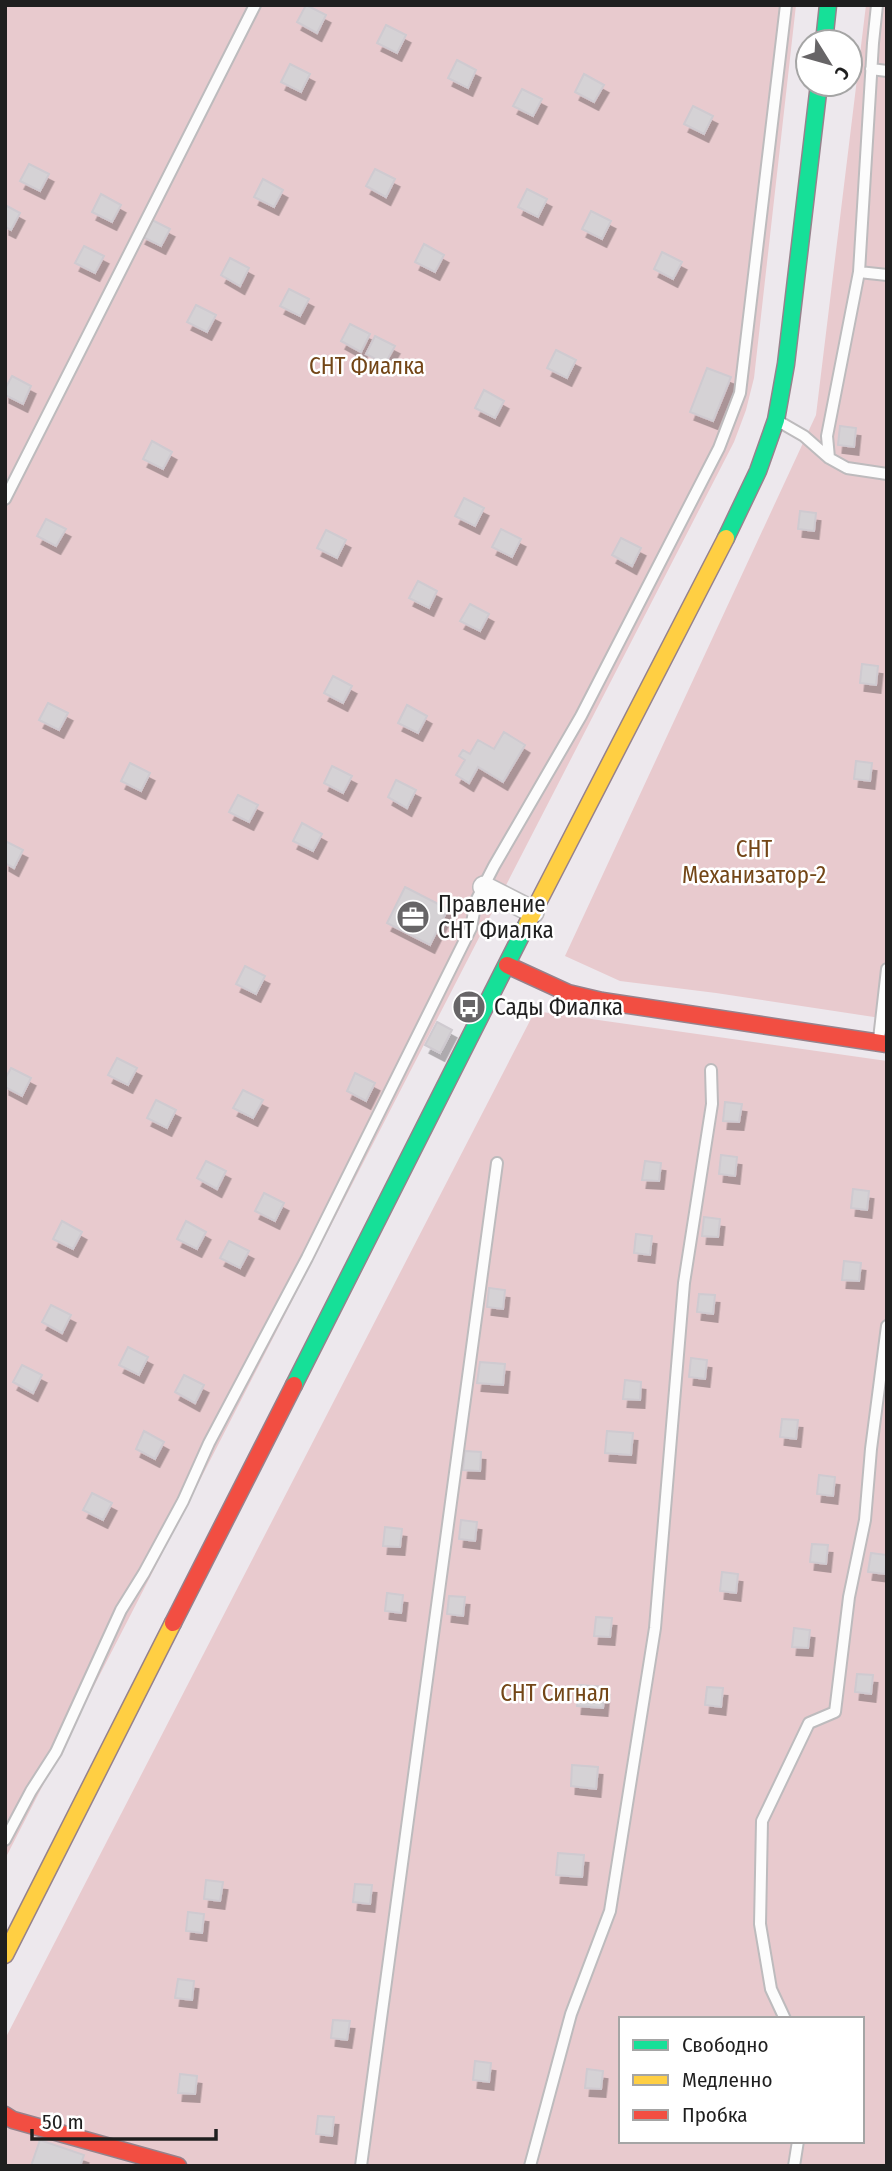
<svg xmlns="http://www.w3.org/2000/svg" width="892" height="2171" font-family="'Fira Sans Condensed',sans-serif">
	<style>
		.grass { fill: #e8cace; fill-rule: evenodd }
		.building { fill: #d5d2d5; stroke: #cfcad0; stroke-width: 2; filter: url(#shadow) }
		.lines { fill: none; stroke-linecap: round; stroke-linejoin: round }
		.lane-casing { stroke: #bdbbbd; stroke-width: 14 }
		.street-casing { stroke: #bdbbbd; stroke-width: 24 }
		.fast-casing { stroke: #96828c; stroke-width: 19 }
		.slow-casing { stroke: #96828c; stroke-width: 19 }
		.jam-casing { stroke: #96828c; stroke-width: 19 }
		.lane { stroke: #fcfcfc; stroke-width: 10 }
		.street { stroke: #fcfcfc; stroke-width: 21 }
		.fast { stroke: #16e098; stroke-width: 16 }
		.slow { stroke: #ffcf43; stroke-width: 16 }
		.jam { stroke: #f24e42; stroke-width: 16 }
		.labels { text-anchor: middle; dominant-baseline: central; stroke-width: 5; stroke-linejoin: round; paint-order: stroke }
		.park-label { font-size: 23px; fill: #734617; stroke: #fff }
		.poi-label { font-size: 23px; fill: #1f1f1f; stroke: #fff; text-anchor: start }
	</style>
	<defs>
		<filter id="shadow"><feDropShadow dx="4.5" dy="8" stdDeviation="0" flood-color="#0004"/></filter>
	</defs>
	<rect width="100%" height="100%" fill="#ede8ed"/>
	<path class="grass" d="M5 5H796L754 378 746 410 734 442 5 1859Z
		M866 5H887V1019L716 993 620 981 565 956 816 415Z
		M535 1011 887 1061V2166H5V2039ZM621 2019H862V2141H621Z"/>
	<path class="building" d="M306 5 326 15 317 33 297 22Z
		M386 25 406 35 397 53 377 43Z
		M457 60 476 70 468 88 448 78Z
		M290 64 310 74 301 92 281 82Z
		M584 74 604 85 594 102 575 92Z
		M522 89 542 99 533 116 513 106Z
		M693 106 713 116 704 134 684 124Z
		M29 164 49 174 40 191 20 181Z
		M375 169 395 179 386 197 366 186Z
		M263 179 283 190 274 207 254 197Z
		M527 189 547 199 538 217 518 207Z
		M101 194 121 205 112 222 92 212Z
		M5 205 20 213 11 230 5 227Z
		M591 211 611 221 602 239 582 229Z
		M150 219 170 229 161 246 141 236Z
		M424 244 444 255 435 272 415 262Z
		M84 246 104 256 95 273 75 263Z
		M662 252 682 262 673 279 654 269Z
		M230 258 249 268 240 286 221 275Z
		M289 289 309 299 300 316 280 306Z
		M196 305 216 315 207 332 187 322Z
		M350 324 370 334 361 352 341 341Z
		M375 336 395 346 385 364 366 354Z
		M556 350 576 360 567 378 547 368Z
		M707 368 731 377 713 421 690 412Z
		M12 376 31 386 23 404 5 395V389Z
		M484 390 504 401 495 418 475 408Z
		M840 426 856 428 854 447 838 445Z
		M152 441 172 452 163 469 143 459Z
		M464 498 484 508 475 526 455 516Z
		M800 511 816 513 814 531 798 529Z
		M46 519 66 529 56 546 37 536Z
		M501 529 521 539 512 557 492 547Z
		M326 530 346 540 337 558 317 548Z
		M621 538 641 548 632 566 612 555Z
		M418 581 437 591 429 608 409 598Z
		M470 604 489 614 480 631 460 621Z
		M862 664 878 666 876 685 860 683Z
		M333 676 352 686 343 703 324 693Z
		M48 703 68 713 59 730 39 720Z
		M407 705 427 716 418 733 398 723Z
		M504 732 525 745 503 782 478 767 469 783 456 775 465 760 459 756 463 750 470 754 478 740 494 749Z
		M856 761 872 763 870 781 854 779Z
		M130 763 150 773 141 791 121 781Z
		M332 766 352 776 343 793 324 783Z
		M396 780 416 790 407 808 388 797Z
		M238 795 258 805 249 822 229 812Z
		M302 823 322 834 313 851 293 841Z
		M5 841 23 850 14 868 5 863Z
		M405 887 448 909 430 945 387 923Z
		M245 966 265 976 256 994 236 984Z
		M437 1022 452 1030 440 1053 425 1045Z
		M117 1058 137 1068 128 1085 108 1075Z
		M11 1068 31 1078 22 1096 5 1087V1079Z
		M355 1073 375 1083 366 1101 347 1091Z
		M243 1090 263 1100 253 1118 233 1108Z
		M156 1100 176 1110 167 1128 147 1118Z
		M725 1102 742 1104 739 1122 723 1121Z
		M721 1155 737 1157 735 1176 719 1174Z
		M206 1161 226 1171 217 1189 197 1178Z
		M645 1161 661 1163 659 1181 642 1180Z
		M853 1189 869 1191 867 1210 851 1208Z
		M264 1193 284 1203 275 1221 255 1211Z
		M704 1217 720 1219 718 1237 702 1236Z
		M62 1221 82 1232 73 1249 53 1239Z
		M186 1221 206 1232 197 1249 177 1239Z
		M636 1234 652 1236 650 1255 634 1253Z
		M229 1241 249 1251 240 1268 220 1258Z
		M844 1261 861 1263 859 1281 842 1280Z
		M489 1288 505 1290 503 1309 487 1307Z
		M699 1294 715 1295 713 1314 697 1312Z
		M51 1305 71 1315 62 1333 42 1322Z
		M128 1347 148 1357 139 1375 119 1365Z
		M691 1358 707 1360 705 1379 689 1377Z
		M480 1362 505 1364 503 1385 477 1383Z
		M22 1365 42 1375 33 1393 13 1382Z
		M184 1375 204 1385 195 1403 175 1392Z
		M625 1380 641 1382 640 1400 623 1399Z
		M782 1419 798 1420 796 1439 780 1437Z
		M144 1431 164 1442 155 1459 136 1449Z
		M607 1431 633 1433 631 1455 605 1453Z
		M465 1451 481 1452 480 1471 463 1470Z
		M819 1475 835 1477 833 1496 817 1494Z
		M92 1493 112 1503 103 1520 83 1510Z
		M461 1520 477 1522 475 1541 459 1539Z
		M385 1527 402 1529 400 1547 383 1546Z
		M812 1544 828 1545 826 1564 810 1562Z
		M871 1553 887 1555 885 1574 868 1572Z
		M722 1572 738 1574 736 1593 720 1591Z
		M387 1593 403 1595 401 1613 385 1611Z
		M449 1596 465 1597 463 1616 447 1614Z
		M596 1617 612 1618 610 1637 594 1636Z
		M794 1628 810 1630 808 1648 792 1647Z
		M857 1674 873 1675 871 1694 855 1692Z
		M579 1685 605 1687 603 1708 577 1706Z
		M707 1687 723 1688 721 1707 705 1705Z
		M572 1765 598 1767 596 1789 571 1786Z
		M558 1853 584 1855 582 1877 556 1875Z
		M206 1880 223 1882 220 1901 204 1899Z
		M355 1884 372 1885 370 1904 353 1902Z
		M188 1912 204 1914 202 1933 186 1931Z
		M178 1979 194 1981 192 2000 175 1998Z
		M333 2020 350 2021 347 2040 331 2038Z
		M475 2061 491 2063 489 2082 473 2080Z
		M587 2069 603 2071 601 2089 585 2088Z
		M180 2074 197 2076 195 2094 178 2093Z
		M318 2116 334 2117 332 2136 316 2134Z
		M40 2140 84 2155 80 2166H31Z"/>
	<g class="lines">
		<defs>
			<path id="lane" d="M877 5 873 43 859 272 827 436 829 458 847 468 887 474
				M871 69 887 71
				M859 272 887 275
				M778 421 804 436 829 458
				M5 499 255 5
				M879 1039 887 969
				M5 1840 31 1791 56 1752 121 1610 144 1573 183 1501 209 1443 307 1258 471 928 476 901 494 866 581 716 719 448 740 393 786 5
				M785 2019 771 1989 760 1924 762 1821 809 1723 835 1712 849 1597 865 1520 871 1449 887 1326
				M361 2166 497 1163
				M530 2166 571 2014 610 1911 655 1628 684 1283 712 1104 711 1070
				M794 2166 798 2141"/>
			<path id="street" d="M484 887 533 912"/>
			<path id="fast" d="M824 42 828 5
				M726 538 758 471 776 420 786 364 819 84
				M294 1385 527 924"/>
			<path id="slow" d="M527 924 726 538
				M5 1955 173 1623"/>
			<path id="jam" d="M507 965 568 993 602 1001 887 1044
				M173 1623 294 1385
				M5 2115 13 2120 178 2166"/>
		</defs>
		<use href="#lane" class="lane-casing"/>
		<use href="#street" class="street-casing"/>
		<use href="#fast" class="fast-casing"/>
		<use href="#slow" class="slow-casing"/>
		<use href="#jam" class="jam-casing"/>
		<use href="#lane" class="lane"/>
		<use href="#street" class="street"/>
		<use href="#fast" class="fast"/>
		<use href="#slow" class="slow"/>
		<use href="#jam" class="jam"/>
	</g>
	<defs>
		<symbol id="office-disc" viewBox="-11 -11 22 22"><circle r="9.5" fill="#676567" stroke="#fff"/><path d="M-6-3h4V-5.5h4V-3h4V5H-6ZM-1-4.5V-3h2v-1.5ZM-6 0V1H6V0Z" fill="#fff"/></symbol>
		<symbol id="bus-disc" viewBox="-11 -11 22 22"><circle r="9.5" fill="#676567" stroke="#fff"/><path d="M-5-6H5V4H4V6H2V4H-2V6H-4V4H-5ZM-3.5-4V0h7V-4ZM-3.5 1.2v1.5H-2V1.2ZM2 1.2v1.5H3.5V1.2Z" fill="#fff"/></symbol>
	</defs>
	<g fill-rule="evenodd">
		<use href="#office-disc" x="394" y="898" width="38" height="38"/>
		<use href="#bus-disc" x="450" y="988" width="38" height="38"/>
	</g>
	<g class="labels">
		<g class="park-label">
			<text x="367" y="366">СНТ Фиалка</text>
			<text x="754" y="849">СНТ<tspan x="754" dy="26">Механизатор-2</tspan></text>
			<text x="555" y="1693">СНТ Сигнал</text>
		</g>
		<g class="poi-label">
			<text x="438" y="904">Правление<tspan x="438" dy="26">СНТ Фиалка</tspan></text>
			<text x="494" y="1007">Сады Фиалка</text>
		</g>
	</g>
	<rect width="892" height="2171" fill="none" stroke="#1f1f1f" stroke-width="14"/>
	<rect x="619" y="2017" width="245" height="126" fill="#ffffff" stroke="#a5a5a5" stroke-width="2"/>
	<rect x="633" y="2040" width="35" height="10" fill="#16e098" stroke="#a5a5a5" stroke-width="2"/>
	<text x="682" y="2052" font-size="21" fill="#1f1f1f">Свободно</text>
	<rect x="633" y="2075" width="35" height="10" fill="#ffcf43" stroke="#a5a5a5" stroke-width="2"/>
	<text x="682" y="2087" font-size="21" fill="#1f1f1f">Медленно</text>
	<rect x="633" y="2110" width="35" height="10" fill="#f24e42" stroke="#a5a5a5" stroke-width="2"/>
	<text x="682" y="2122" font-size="21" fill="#1f1f1f">Пробка</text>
	<g transform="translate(829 63) rotate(127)"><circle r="33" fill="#ffffff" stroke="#a5a5a5" stroke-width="2"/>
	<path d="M0-5L12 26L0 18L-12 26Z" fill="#676567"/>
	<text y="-10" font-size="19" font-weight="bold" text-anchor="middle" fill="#1f1f1f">С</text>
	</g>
	<path d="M32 2129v10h184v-10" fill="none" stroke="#1f1f1f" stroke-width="3.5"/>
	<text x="42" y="2129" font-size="21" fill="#1f1f1f" stroke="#ffffff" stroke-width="5" paint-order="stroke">50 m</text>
</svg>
